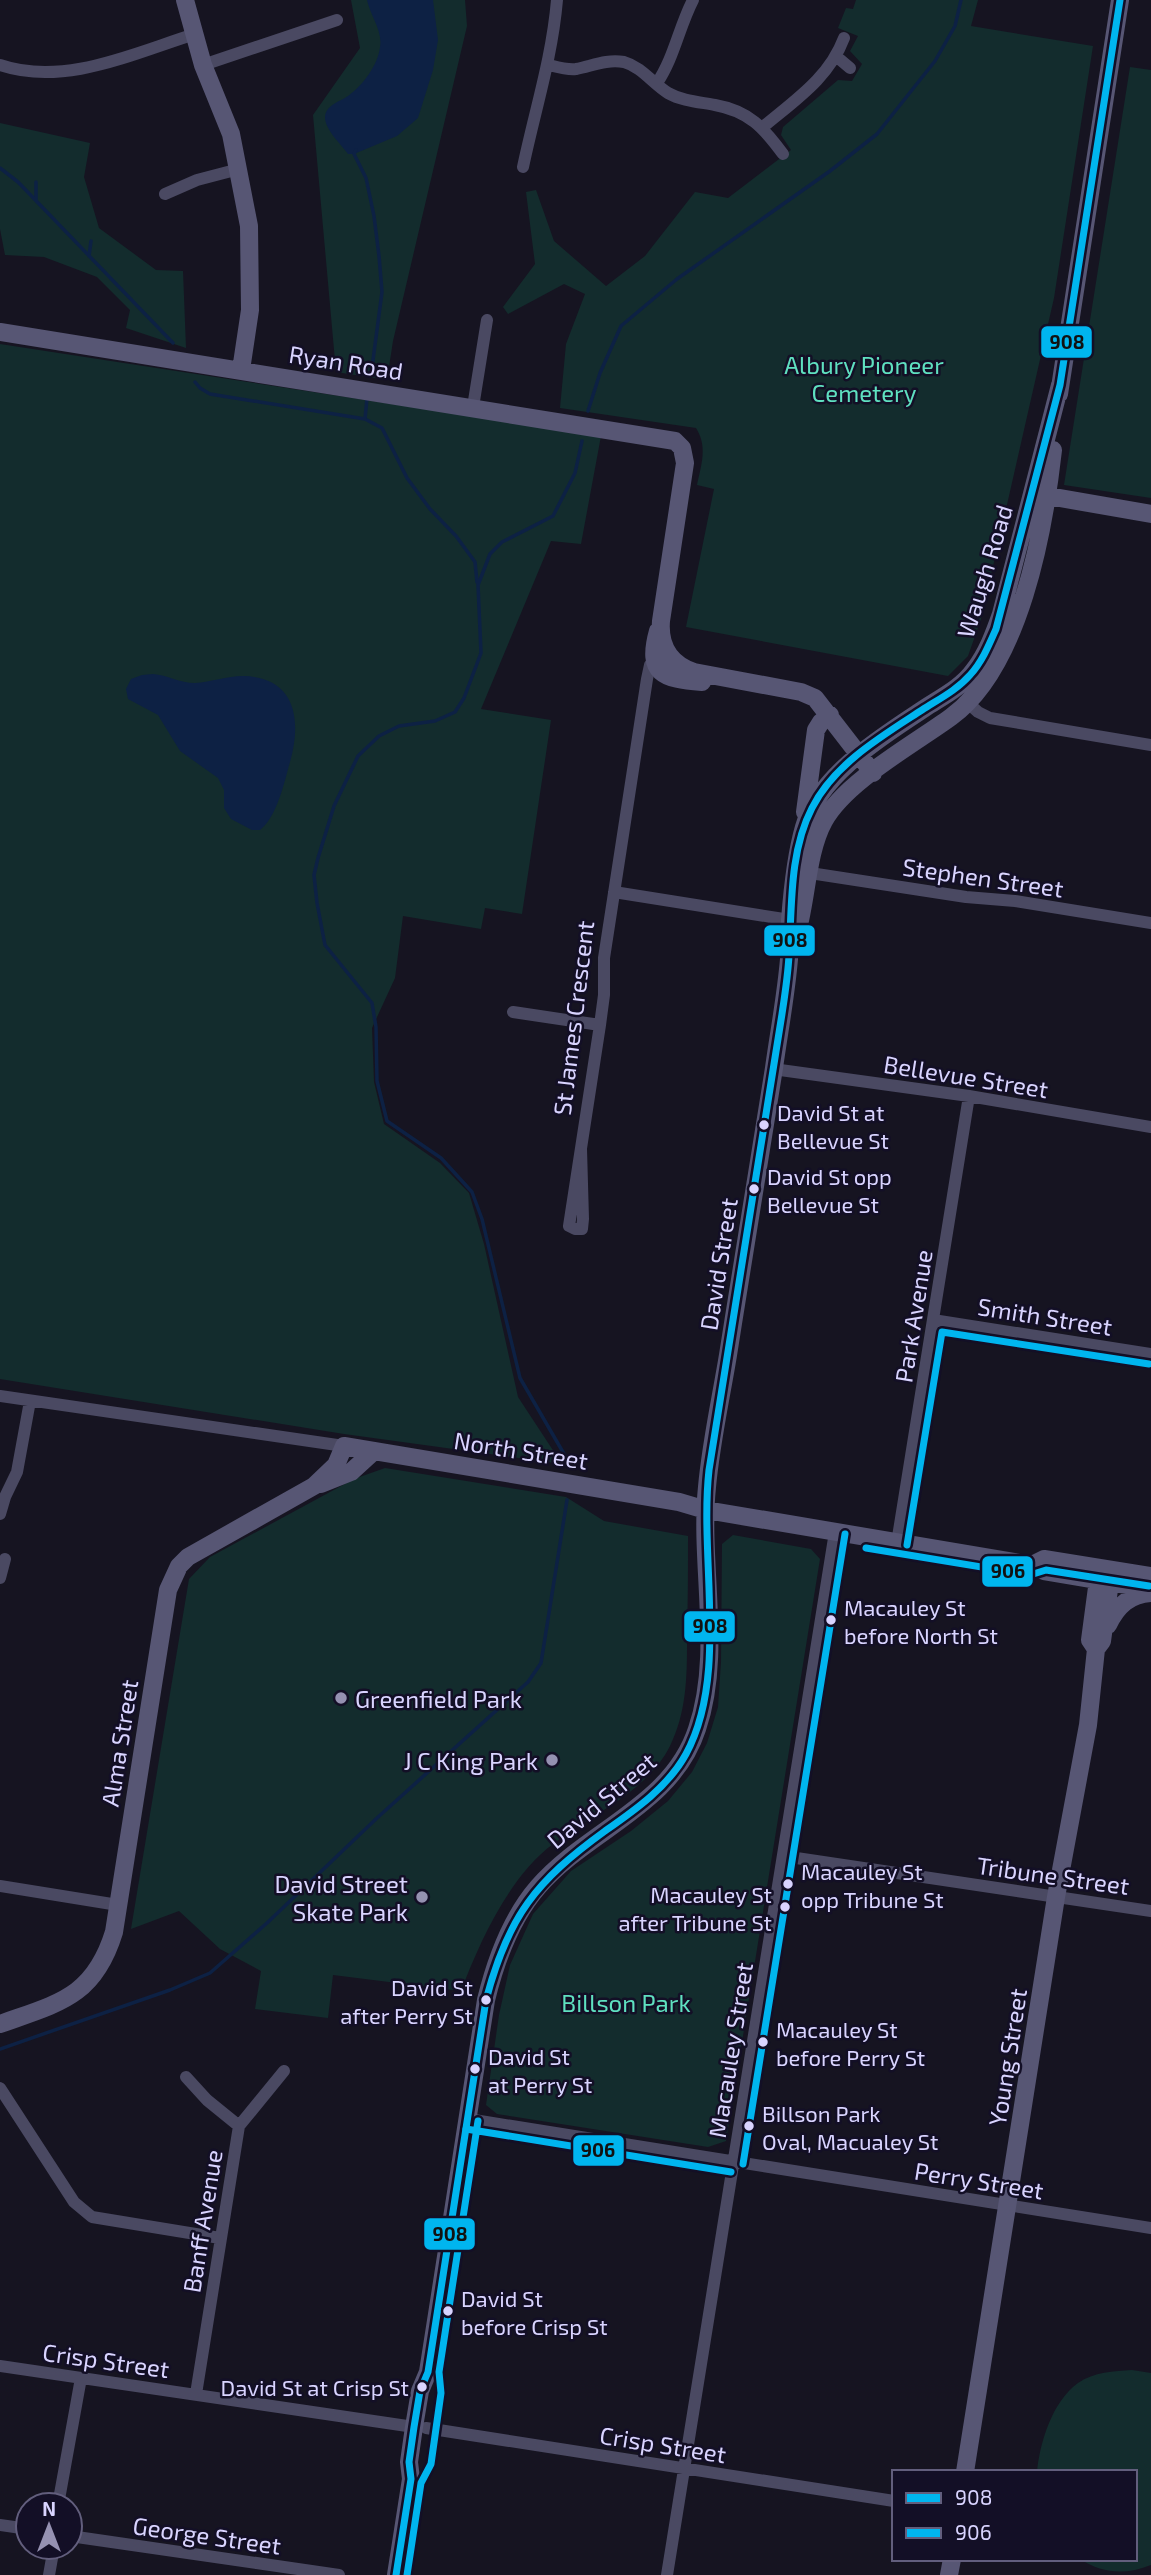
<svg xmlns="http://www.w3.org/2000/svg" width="1151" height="2575" font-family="'Exo 2',sans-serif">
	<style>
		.green { fill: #132c2d }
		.water { fill: #0d2144 }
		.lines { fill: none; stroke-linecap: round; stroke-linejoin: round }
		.stream { stroke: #0d2144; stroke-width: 3.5 }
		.street { stroke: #4a4962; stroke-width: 12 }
		.secondary { stroke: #575674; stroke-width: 18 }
		.bus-1-casing { stroke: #130f26; stroke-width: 12 }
		.bus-2-casing { stroke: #130f26; stroke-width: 12 }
		.bus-1 { stroke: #00b5ef; stroke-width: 7 }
		.bus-2 { stroke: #00b5ef; stroke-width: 7 }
		.bus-dot { fill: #d9d4ff; stroke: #130f26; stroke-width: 2.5 }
		.poi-dot { fill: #9591b1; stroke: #130f26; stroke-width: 2.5 }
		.labels { text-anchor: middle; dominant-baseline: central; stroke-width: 5; stroke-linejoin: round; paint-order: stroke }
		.bus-label { font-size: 22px; fill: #d9d4ff; stroke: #130f26; text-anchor: start }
		.street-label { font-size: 24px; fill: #d9d4ff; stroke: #130f26 }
		.park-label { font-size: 24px; fill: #5fe0c0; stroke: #130f26 }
		.poi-label { font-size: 24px; fill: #d9d4ff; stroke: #130f26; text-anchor: end }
		.line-badge { stroke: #130f26; stroke-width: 2.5 }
		.pale-badge-label { font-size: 19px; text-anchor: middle; font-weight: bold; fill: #111 }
	</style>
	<rect width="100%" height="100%" fill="#161421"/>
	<path class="green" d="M351 0H465L467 26 393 341 387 380 336 372 313 115 360 48Z
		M856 0H978L971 26 1093 46 1054 298 981 619 968 656 948 676 686 627 714 489 697 485C701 465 708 447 696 428L560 408 566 344 585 294 564 284 508 314 503 307 535 264 526 192 536 190 554 241 606 286 645 256 695 192 728 198 791 150 781 135 783 127 838 80 852 81 862 64 850 51 858 36 838 28 846 8 853 9Z
		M1130 67 1151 70V498L1064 485Z
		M0 123 90 143 84 177 99 228 156 270 183 271 186 348 126 328 130 310 97 277 44 257 5 255 0 229Z
		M0 344 601 436 581 544 551 541 481 709 551 720 522 914 485 908 481 929 403 916 395 978 372 1028 374 1082 384 1124 440 1163 469 1193 484 1244 518 1397 562 1464 344 1434 0 1379Z
		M385 1468 566 1497 604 1521 688 1536C688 1568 688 1599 687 1631 687 1671 688 1709 670 1746 647 1792 592 1814 553 1844 509 1877 480 1941 461 1991L333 1975 328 2018 255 2009 261 1971 220 1949 179 1911 131 1929 189 1579 210 1557 354 1479Z
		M733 1535 811 1549 820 1559 726 2141 708 2147 497 2114 486 2105 499 2015 510 1965 533 1914 571 1871 631 1831 668 1801 692 1772 707 1743 718 1707 721 1662 722 1544Z
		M1132 2370 1151 2373V2565C1126 2575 1103 2574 1080 2559H1135V2472H1037C1040 2442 1052 2402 1078 2383 1094 2372 1114 2371 1132 2370Z"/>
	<path class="water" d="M367 0H433L438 40 433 70 418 118 397 136 354 154H348C341 144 325 130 325 117 326 105 339 102 348 96 363 85 378 65 380 47 383 31 370 15 367 0Z
		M153 674C167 675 180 683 195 683 211 682 227 676 243 676 296 677 302 720 290 762 284 783 277 817 260 830H252L231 819 224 808V790L218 778 180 751 158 715 128 699 126 689 131 679 142 675Z"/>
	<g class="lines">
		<path class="stream" d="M356 150 354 154 366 178 374 216 379 256 382 292 371 375
			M0 168 18 182 173 343
			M36 200V182
			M89 256 91 241
			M195 382 200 388 210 394 365 419
			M367 398 365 419 382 428 407 478 430 509 456 536 475 562 477 582
			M588 411 600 373 621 326 677 279 830 171 877 134 935 61 955 26 961 0
			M571 1466 520 1378 482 1219 472 1192 441 1158 387 1121 377 1081 376 1027 372 1003 325 945 317 903 314 875 318 858 334 806 358 756 379 736 399 726 435 721 455 712 464 698 481 653 478 585 490 554 502 542 553 516 575 473 582 441
			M0 2049 170 1990 210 1973 267 1923 377 1818 528 1682 541 1663 567 1500"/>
		<path class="street" d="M837 57 850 68
			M0 65C64 87 134 53 195 34
			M203 65 337 20
			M549 65C557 67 567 70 576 69 592 66 606 59 624 62 642 67 653 84 668 93 682 101 699 102 715 105 749 111 764 128 783 154
			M657 83C674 58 679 27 693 0
			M763 127C795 100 829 78 844 38
			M523 167C535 110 552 58 557 0
			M165 194 197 180 239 169
			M473 407 487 320
			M968 703 978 712 990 718 1151 745
			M810 873 966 897 1015 901 1151 923
			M614 892 790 920
			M513 1012 600 1025
			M773 1069 969 1096 1151 1127
			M581 1149 583 1219 582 1229H575L569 1226 600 1025 604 995V958L647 679 650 665 657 658
			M933 1320 1151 1354
			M0 1396 344 1446
			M0 1514 5 1497 17 1472 30 1401
			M897 1543 969 1096
			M0 1578 5 1559
			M783 1856 1151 1911
			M0 1886 118 1905
			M186 2077 207 2100 239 2126 196 2394
			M0 2088 74 2202 92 2217 220 2238
			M468 2119 1151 2228
			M239 2126 284 2071
			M0 2366 414 2427
			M426 2428 894 2501
			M58 2505 81 2378
			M0 2525 28 2529
			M70 2536 339 2575
			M49 2575 54 2547
			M667 2575 835 1532"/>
		<path class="secondary" d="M185 0 203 65 231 134 249 226 250 310 241 370
			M0 332 675 441 682 448 685 463 661 621C659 646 670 664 694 672L801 692 815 698 873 773
			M1059 394 1120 0
			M1037 494 1151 514
			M658 631C646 674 663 679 702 682
			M805 812 816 730 821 722 830 715
			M795 940C807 903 806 854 824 821 845 782 914 744 951 717 1020 667 1044 531 1053 450
			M321 1484 351 1472 374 1451
			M1032 1565 1044 1559 1151 1576
			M1108 1625C1117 1606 1130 1594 1151 1593
			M1094 1646 1090 1640 1098 1580 1103 1573
			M0 2024C59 2003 94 1997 114 1932L168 1590 179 1566 188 1557 314 1486 336 1465 344 1446 679 1502 706 1510 1032 1565 1044 1571 1151 1589
			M965 2472 1056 1897 1088 1725 1096 1649 1102 1641 1110 1582 1107 1572
			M396 2575 411 2479 409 2462 414 2427 420 2391 428 2372 486 2000C496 1959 511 1918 538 1887 587 1830 672 1806 697 1729 723 1653 699 1565 707 1487 711 1442 721 1398 728 1355 743 1259 759 1163 774 1068 779 1032 786 995 789 959 790 946 789 933 790 920 792 894 797 851 804 827 819 775 881 737 925 708 942 697 962 687 974 670 987 653 994 634 1001 614L1060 385
			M949 2575 952 2559"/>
		<defs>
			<path id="bus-1" d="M396 2575 411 2479 409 2462 414 2427 420 2391 428 2372 486 2000C508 1916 536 1881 605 1831 635 1810 668 1787 686 1754 729 1675 699 1559 709 1470L782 1014C785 994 788 975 789 955 792 908 789 852 812 808 834 764 882 736 922 710 939 699 957 690 970 675 982 662 989 645 996 629L1060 385 1120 0"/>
			<path id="bus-2" d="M907 1545 942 1332 1149 1364
				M866 1548 1030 1575 1046 1570 1149 1586
				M466 2129 731 2172
				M743 2164 845 1534
				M407 2575 421 2483 431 2464 441 2393 439 2372 478 2121"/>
		</defs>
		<use href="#bus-1" class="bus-1-casing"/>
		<use href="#bus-2" class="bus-2-casing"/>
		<use href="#bus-1" class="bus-1"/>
		<use href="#bus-2" class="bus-2"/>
	</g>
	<g class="bus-dot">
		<circle cx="764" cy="1125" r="6"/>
		<circle cx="754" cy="1189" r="6"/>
		<circle cx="831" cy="1620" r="6"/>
		<circle cx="788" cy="1884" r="6"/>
		<circle cx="785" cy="1907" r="6"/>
		<circle cx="486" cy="2000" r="6"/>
		<circle cx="763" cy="2042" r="6"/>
		<circle cx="475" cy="2069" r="6"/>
		<circle cx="749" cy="2126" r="6"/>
		<circle cx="448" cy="2311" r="6"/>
		<circle cx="422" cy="2387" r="6"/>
	</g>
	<g class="poi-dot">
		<circle cx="341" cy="1698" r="7"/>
		<circle cx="552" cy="1760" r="7"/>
		<circle cx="422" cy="1897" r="7"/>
	</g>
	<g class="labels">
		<g class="bus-label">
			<text x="777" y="1112">David St at<tspan x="777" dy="28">Bellevue St</tspan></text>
			<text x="767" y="1176">David St opp<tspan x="767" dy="28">Bellevue St</tspan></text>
			<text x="844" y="1607">Macauley St<tspan x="844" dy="28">before North St</tspan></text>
			<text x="801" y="1871">Macauley St<tspan x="801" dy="28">opp Tribune St</tspan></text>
			<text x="772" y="1894" text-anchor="end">Macauley St<tspan x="772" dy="28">after Tribune St</tspan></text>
			<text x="473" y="1987" text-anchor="end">David St<tspan x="473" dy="28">after Perry St</tspan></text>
			<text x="776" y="2029">Macauley St<tspan x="776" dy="28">before Perry St</tspan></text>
			<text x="488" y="2056">David St<tspan x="488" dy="28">at Perry St</tspan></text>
			<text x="762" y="2113">Billson Park<tspan x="762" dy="28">Oval, Macualey St</tspan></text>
			<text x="461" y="2298">David St<tspan x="461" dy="28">before Crisp St</tspan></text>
			<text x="409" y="2387" text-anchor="end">David St at Crisp St</text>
		</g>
		<g class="street-label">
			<text transform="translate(346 362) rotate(9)">Ryan Road</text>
			<text transform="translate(984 571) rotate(-73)">Waugh Road</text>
			<text transform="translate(983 877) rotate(8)">Stephen Street</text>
			<text transform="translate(573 1018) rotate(-83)">St James Crescent</text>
			<text transform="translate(966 1076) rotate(9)">Bellevue Street</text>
			<text transform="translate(718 1264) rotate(-81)">David Street</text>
			<text transform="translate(913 1316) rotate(-81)">Park Avenue</text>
			<text transform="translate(1045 1316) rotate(9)">Smith Street</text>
			<text transform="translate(521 1450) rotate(9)">North Street</text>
			<text transform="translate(119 1743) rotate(-81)">Alma Street</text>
			<text transform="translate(601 1800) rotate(-40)">David Street</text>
			<text transform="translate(1053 1875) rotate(8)">Tribune Street</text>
			<text transform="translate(730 2050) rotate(-81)">Macauley Street</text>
			<text transform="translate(1007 2057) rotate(-81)">Young Street</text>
			<text transform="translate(979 2180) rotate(9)">Perry Street</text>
			<text transform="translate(202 2221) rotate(-81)">Banff Avenue</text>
			<text transform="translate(106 2360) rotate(8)">Crisp Street</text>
			<text transform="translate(663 2444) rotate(9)">Crisp Street</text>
			<text transform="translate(207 2535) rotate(8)">George Street</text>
		</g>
		<g class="park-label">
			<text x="864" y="364">Albury Pioneer<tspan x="864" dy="28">Cemetery</tspan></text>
			<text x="626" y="2002">Billson Park</text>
		</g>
		<g class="poi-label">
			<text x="355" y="1698" text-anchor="start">Greenfield Park</text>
			<text x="538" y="1760">J C King Park</text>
			<text x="408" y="1883">David Street<tspan x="408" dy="28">Skate Park</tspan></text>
		</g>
	</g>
	<g class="line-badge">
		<rect x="1040" y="325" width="53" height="34" rx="7" fill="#00b5ef"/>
		<rect x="763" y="924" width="53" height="33" rx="7" fill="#00b5ef"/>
		<rect x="981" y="1555" width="53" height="33" rx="7" fill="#00b5ef"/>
		<rect x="683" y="1610" width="53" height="33" rx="7" fill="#00b5ef"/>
		<rect x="572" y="2134" width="53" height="33" rx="7" fill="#00b5ef"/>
		<rect x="423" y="2217" width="53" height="34" rx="7" fill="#00b5ef"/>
	</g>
	<g class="pale-badge-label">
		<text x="1067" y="349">908</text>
		<text x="790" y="947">908</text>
		<text x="1008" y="1578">906</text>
		<text x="710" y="1633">908</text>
		<text x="598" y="2157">906</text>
		<text x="450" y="2241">908</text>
	</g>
	<rect x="892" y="2470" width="245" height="91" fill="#130f26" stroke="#625e7d" stroke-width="2"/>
	<rect x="906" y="2493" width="35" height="10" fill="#00b5ef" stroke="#625e7d" stroke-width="2"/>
	<text x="955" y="2505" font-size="21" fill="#d9d4ff">908</text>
	<rect x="906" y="2528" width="35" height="10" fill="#00b5ef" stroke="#625e7d" stroke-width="2"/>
	<text x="955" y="2540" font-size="21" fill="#d9d4ff">906</text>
	<g transform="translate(49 2526)"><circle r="33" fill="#130f26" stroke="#625e7d" stroke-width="2"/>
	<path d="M0-5L12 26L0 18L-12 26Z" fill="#9591b1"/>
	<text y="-10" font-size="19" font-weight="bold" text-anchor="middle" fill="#d9d4ff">N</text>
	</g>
</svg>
